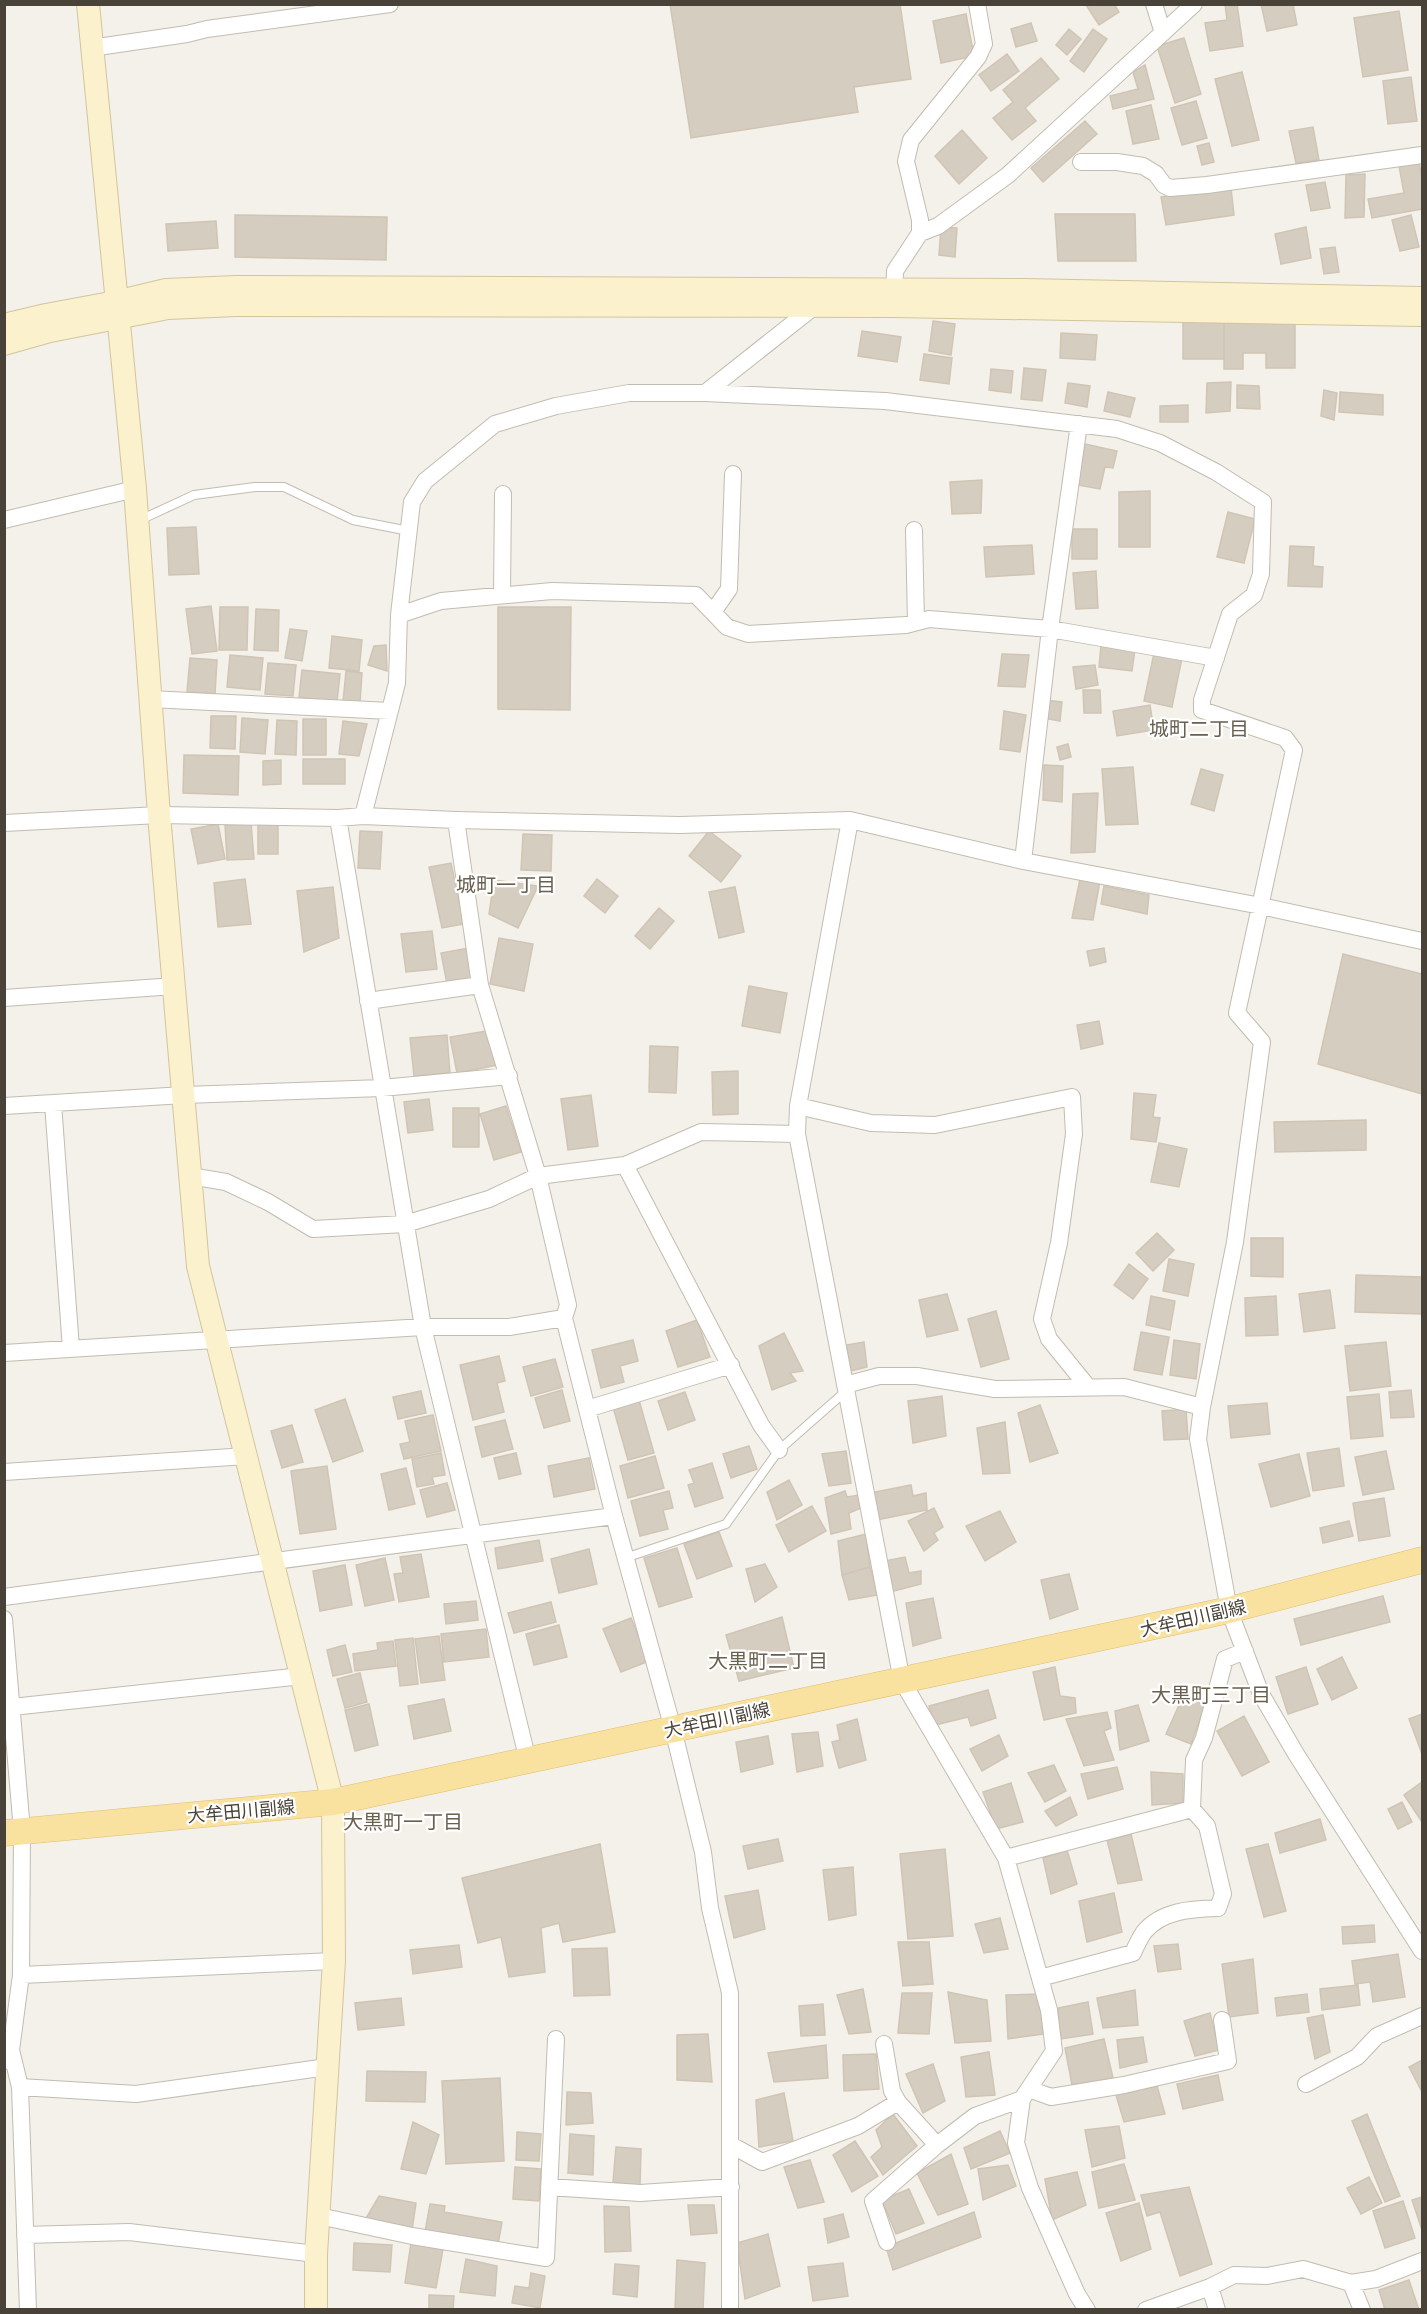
<svg xmlns="http://www.w3.org/2000/svg" width="1427" height="2314" font-family="Mulish,'Noto Sans JP',sans-serif">
	<style>
		.building { fill: #d5cdc0; stroke: #d0c5b4; stroke-width: 1.5 }
		.lines { fill: none; stroke-linecap: round; stroke-linejoin: round }
		.lane-casing { stroke: #c2bcb0; stroke-width: 10 }
		.street-casing { stroke: #c2bcb0; stroke-width: 18 }
		.secondary-casing { stroke: #d1c59c; stroke-width: 24 }
		.primary-casing { stroke: #debf6f; stroke-width: 27 }
		.lane { stroke: #fff; stroke-width: 8 }
		.street { stroke: #fff; stroke-width: 16 }
		.secondary { stroke: #fcf1cd; stroke-width: 22 }
		.primary { stroke: #f9e19f; stroke-width: 26 }
		.labels { text-anchor: middle; dominant-baseline: central; stroke-width: 4.5; stroke-linejoin: round; paint-order: stroke }
		.street-label { font-size: 18px; fill: #484239; stroke: #fff }
		.neighbourhood-label { font-size: 20px; fill: #6a6050; stroke: #fff }
	</style>
	<rect width="100%" height="100%" fill="#f4f1ea"/>
	<path class="building" d="M670 4H900L911 79 854 87 858 112 691 138Z
		M1114 4 1119 12 1099 25 1086 5Z
		M1225 4H1237L1243 46 1210 51 1205 23 1227 20Z
		M1261 4H1293L1297 25 1267 31Z
		M1399 11 1408 70 1363 77 1354 18Z
		M966 14 974 56 941 63 933 21Z
		M1031 23 1037 41 1016 47 1011 29Z
		M1069 29 1081 39 1067 55 1056 45Z
		M1093 29 1107 39 1084 72 1070 61Z
		M1184 38 1201 94 1175 103 1157 46Z
		M1007 54 1019 71 991 91 979 75Z
		M1041 58 1059 79 1025 108 1036 121 1012 140 993 118 1013 102 1003 90Z
		M1145 65 1154 99 1113 109 1110 96 1138 89 1133 72Z
		M1242 72 1259 140 1232 146 1215 79Z
		M1411 77 1417 121 1388 124 1383 81Z
		M1196 101 1207 138 1182 145 1171 108Z
		M1151 105 1159 139 1133 144 1126 111Z
		M1085 121 1097 134 1043 182 1031 168Z
		M1313 127 1319 160 1296 163 1289 131Z
		M962 130 987 158 959 184 935 156Z
		M1209 143 1214 162 1202 165 1197 146Z
		M1419 162 1422 179V209L1372 218 1368 199 1404 193 1399 166Z
		M1365 174 1364 217 1345 218 1346 175Z
		M1325 182 1330 208 1311 211 1306 185Z
		M1231 188 1234 215 1166 225 1161 197Z
		M1055 214H1135L1136 261H1058Z
		M235 215 387 217 386 260 235 257Z
		M1411 215 1419 247 1400 251 1392 220Z
		M216 221 218 248 168 251 166 224Z
		M941 227 957 228 955 257 939 255Z
		M1306 227 1311 258 1281 264 1275 234Z
		M1335 247 1339 272 1324 274 1320 249Z
		M933 321 955 324 951 355 929 351Z
		M1183 321H1224V359H1183Z
		M1224 321H1295V368H1266V353H1243V369H1224Z
		M862 331 901 337 897 362 858 356Z
		M1061 333 1097 335 1095 360 1060 358Z
		M924 354 952 358 949 384 920 380Z
		M1024 368 1046 370 1042 401 1021 399Z
		M991 369 1013 371 1011 393 989 390Z
		M1231 382 1230 411 1206 413 1207 383Z
		M1068 383 1090 386 1087 407 1065 403Z
		M1237 385 1259 386 1260 409 1237 408Z
		M1324 390 1337 393 1334 420 1321 416Z
		M1108 392 1135 398 1130 417 1104 411Z
		M1340 392 1383 395V415L1339 412Z
		M1188 405V422H1160V406Z
		M1085 444 1117 451 1113 468 1105 467 1100 489 1077 485Z
		M982 480 981 513 952 514 950 482Z
		M1150 491V547H1119V492Z
		M1228 512 1255 519 1244 563 1217 557Z
		M196 527 199 574 169 575 167 528Z
		M1072 529H1097V559H1072Z
		M1032 545 1034 574 986 577 984 547Z
		M1290 546 1314 547 1313 566 1323 567 1322 587 1288 586Z
		M1096 571 1098 608 1076 609 1073 573Z
		M211 606 217 651 192 654 186 609Z
		M220 607H248L247 650H219Z
		M498 607H571L570 710 498 709Z
		M256 609 279 610 278 651 254 650Z
		M290 629 307 631 302 661 285 658Z
		M332 636 362 640 359 671 329 668Z
		M386 645 387 671 368 665 374 646Z
		M1101 645 1135 649 1132 671 1099 667Z
		M1154 653 1182 658 1172 707 1144 701Z
		M1002 654 1029 655 1025 687 998 686Z
		M230 655 263 658 260 690 227 687Z
		M190 658 217 660 215 694 187 692Z
		M268 663 296 665 293 696 265 694Z
		M1095 665 1098 685 1076 689 1073 667Z
		M302 670 340 674 337 702 299 697Z
		M346 671 362 673 360 703 343 702Z
		M1083 690H1100L1101 713H1084Z
		M1045 700 1062 702 1060 721 1043 718Z
		M1150 705 1154 730 1117 736 1113 711Z
		M1004 711 1026 715 1020 752 1000 749Z
		M211 716H236L235 749 210 748Z
		M242 718 268 720 265 754 240 752Z
		M303 719H326V755H303Z
		M277 720 297 721 296 755 275 754Z
		M343 721 367 724 359 756 339 754Z
		M1068 744 1071 757 1060 760 1057 747Z
		M184 755 239 756 238 795 183 793Z
		M303 759H345V784H303Z
		M281 760V784L263 785V761Z
		M1044 765 1063 766 1062 802 1043 800Z
		M1133 767 1138 824 1106 825 1102 769Z
		M1201 769 1223 775 1214 811 1191 804Z
		M1098 793 1095 852 1071 853 1073 794Z
		M258 822H278V854H258Z
		M251 823 254 859 227 860 225 825Z
		M218 824 225 859 198 864 191 829Z
		M360 831 382 832 380 869 358 868Z
		M709 831 741 856 721 882 689 856Z
		M523 834 552 835 551 871 521 870Z
		M451 863 464 924 442 928 429 867Z
		M245 879 251 924 218 927 214 883Z
		M597 879 618 896 605 913 584 896Z
		M1080 879 1100 881 1093 920 1072 918Z
		M494 880 538 886 518 928 489 914Z
		M1104 886 1149 895 1147 914 1101 904Z
		M333 887 339 938 304 952 297 891Z
		M735 887 744 932 719 938 709 892Z
		M659 908 674 921 650 949 635 936Z
		M432 931 437 969 406 972 401 934Z
		M499 938 533 944 524 991 490 984Z
		M468 948 474 980 447 984 441 953Z
		M1104 948 1106 962 1090 966 1087 951Z
		M1343 954 1422 974V1094L1318 1064Z
		M749 986 787 993 780 1033 742 1026Z
		M1099 1021 1103 1044 1081 1049 1077 1025Z
		M492 1030 498 1065 457 1073 450 1037Z
		M447 1035 450 1073 414 1076 410 1038Z
		M650 1046 678 1047 676 1093 649 1092Z
		M738 1071V1114L713 1115 712 1072Z
		M1134 1093 1156 1095 1153 1117 1160 1118 1156 1142 1131 1139Z
		M591 1095 598 1146 568 1150 561 1099Z
		M429 1099 433 1130 408 1133 404 1102Z
		M506 1106 521 1152 494 1160 480 1114Z
		M453 1108H479V1147H453Z
		M1366 1120V1150L1275 1152 1274 1122Z
		M1159 1143 1187 1149 1179 1187 1151 1182Z
		M1157 1233 1174 1250 1153 1271 1136 1253Z
		M1251 1238H1283V1277L1251 1276Z
		M1169 1259 1194 1264 1188 1296 1163 1291Z
		M1129 1264 1148 1279 1133 1299 1114 1285Z
		M1356 1275 1422 1277V1314L1355 1312Z
		M1330 1290 1335 1328 1304 1332 1299 1294Z
		M947 1294 958 1330 927 1337 919 1300Z
		M1151 1296 1175 1301 1170 1330 1146 1325Z
		M1276 1296 1278 1335 1246 1336 1245 1298Z
		M996 1311 1009 1359 981 1367 968 1319Z
		M697 1320 710 1357 678 1367 666 1331Z
		M1141 1332 1169 1337 1162 1375 1134 1370Z
		M784 1333 803 1371 790 1373 796 1381 772 1390 759 1346Z
		M633 1340 638 1361 620 1366 624 1382 601 1388 592 1350Z
		M1174 1340 1200 1344 1196 1379 1170 1375Z
		M864 1342 867 1367 851 1371 846 1345Z
		M1386 1342 1391 1386 1350 1391 1345 1346Z
		M499 1356 505 1381 497 1383 504 1412 473 1420 460 1365Z
		M555 1359 563 1387 531 1396 523 1367Z
		M562 1390 570 1421 544 1428 535 1398Z
		M1411 1390 1414 1417 1391 1418 1389 1392Z
		M421 1391 426 1413 398 1419 393 1397Z
		M685 1392 695 1420 668 1430 658 1401Z
		M1379 1394 1383 1436 1351 1439 1347 1397Z
		M942 1396 946 1436 913 1443 908 1401Z
		M345 1399 363 1451 333 1462 315 1410Z
		M639 1400 654 1453 628 1460 613 1407Z
		M1267 1403 1270 1434 1231 1438 1228 1406Z
		M1040 1405 1058 1453 1030 1462 1018 1413Z
		M1186 1409 1188 1439 1164 1440 1162 1411Z
		M433 1415 441 1451 404 1459 400 1444 410 1442 405 1421Z
		M505 1420 513 1449 482 1457 475 1427Z
		M1005 1422 1010 1473 983 1474 977 1428Z
		M292 1425 303 1462 282 1468 271 1431Z
		M749 1446 757 1469 731 1478 723 1454Z
		M1339 1448 1344 1486 1313 1491 1307 1453Z
		M846 1451 851 1483 829 1486 822 1454Z
		M1386 1451 1394 1489 1363 1495 1355 1457Z
		M441 1453 445 1475 432 1477 434 1484 417 1487 412 1459Z
		M516 1453 521 1474 499 1479 494 1458Z
		M1299 1454 1310 1496 1271 1507 1259 1464Z
		M655 1456 664 1488 628 1498 620 1466Z
		M589 1458 595 1489 554 1497 548 1466Z
		M712 1463 723 1498 695 1507 688 1485 694 1483 689 1470Z
		M327 1466 336 1529 300 1534 291 1471Z
		M406 1468 415 1504 389 1510 381 1474Z
		M789 1480 802 1505 777 1520 767 1492Z
		M447 1483 455 1510 427 1517 420 1490Z
		M911 1485 913 1496 926 1493 927 1510 876 1520 870 1493Z
		M669 1491 673 1508 663 1510 668 1529 640 1536 631 1501Z
		M845 1491 847 1497 859 1495 861 1508 849 1513 851 1529 831 1534 825 1498Z
		M1384 1498 1390 1536 1359 1541 1353 1503Z
		M812 1506 826 1531 789 1552 776 1525Z
		M934 1508 943 1527 934 1533 938 1540 924 1551 908 1521Z
		M1000 1511 1016 1542 985 1561 966 1526Z
		M1349 1521 1353 1536 1323 1543 1320 1528Z
		M719 1532 732 1566 697 1579 684 1544Z
		M866 1534 870 1567 842 1575 838 1541Z
		M539 1540 543 1561 498 1569 495 1548Z
		M677 1548 692 1597 659 1607 644 1558Z
		M589 1549 597 1584 559 1593 551 1559Z
		M421 1554 429 1597 399 1602 394 1574 403 1573 400 1557Z
		M905 1557 909 1573 921 1571V1584L890 1592 884 1561Z
		M385 1558 394 1600 365 1606 356 1565Z
		M765 1564 777 1587 755 1602 746 1569Z
		M345 1565 352 1605 320 1611 313 1571Z
		M870 1567 878 1595 849 1600 842 1575Z
		M1069 1574 1078 1609 1050 1619 1041 1580Z
		M1383 1596 1390 1622 1301 1645 1294 1619Z
		M933 1598 941 1638 913 1646 906 1603Z
		M476 1601 478 1620 446 1624 444 1604Z
		M551 1602 556 1622 514 1633 508 1613Z
		M782 1617 794 1668 739 1681 726 1635Z
		M631 1618 649 1661 621 1672 603 1629Z
		M559 1625 567 1657 534 1665 526 1634Z
		M486 1629 489 1657 444 1662 441 1634Z
		M439 1636 445 1680 421 1683 415 1639Z
		M413 1638 418 1684 400 1686 395 1640Z
		M393 1641 396 1666 355 1671 353 1654 378 1650 377 1643Z
		M345 1645 352 1672 333 1676 327 1650Z
		M1342 1657 1357 1688 1332 1700 1317 1669Z
		M1055 1667 1060 1696 1075 1698 1076 1713 1044 1720 1033 1672Z
		M1306 1667 1318 1704 1288 1714 1276 1677Z
		M360 1673 367 1702 345 1708 337 1679Z
		M988 1690 996 1718 971 1726 968 1717 935 1725 929 1706Z
		M1184 1694 1205 1705 1191 1744 1166 1734Z
		M444 1699 451 1731 414 1739 408 1706Z
		M369 1704 378 1745 355 1751 345 1710Z
		M1138 1705 1149 1741 1120 1750 1115 1711Z
		M1107 1712 1111 1728 1104 1731 1114 1760 1084 1766 1066 1719Z
		M1422 1714V1754L1409 1719Z
		M1244 1716 1269 1762 1242 1776 1217 1731Z
		M857 1719 866 1760 839 1768 832 1742 840 1740 837 1725Z
		M818 1732 823 1766 797 1772 792 1734Z
		M999 1735 1008 1756 982 1771 970 1749Z
		M768 1736 773 1764 741 1772 736 1742Z
		M1054 1765 1066 1791 1045 1802 1028 1773Z
		M1117 1767 1123 1789 1088 1799 1081 1774Z
		M1151 1772 1183 1774V1803L1152 1805Z
		M1422 1782V1822L1404 1795Z
		M1011 1783 1023 1822 996 1829 983 1792Z
		M1070 1797 1077 1815 1056 1826 1045 1811Z
		M1402 1802 1412 1822 1398 1829 1388 1809Z
		M1320 1819 1326 1840 1280 1853 1275 1833Z
		M1131 1834 1142 1880 1118 1884 1107 1840Z
		M778 1839 783 1861 748 1869 743 1846Z
		M600 1844 615 1932 563 1942 559 1923 541 1928 545 1972 509 1977 501 1937 478 1943 462 1878Z
		M1268 1844 1286 1911 1264 1917 1246 1849Z
		M945 1849 953 1936 908 1939 900 1854Z
		M1067 1850 1077 1884 1051 1894 1043 1858Z
		M853 1867 856 1915 829 1920 823 1870Z
		M758 1890 765 1929 734 1938 725 1896Z
		M1114 1893 1122 1932 1087 1942 1079 1901Z
		M1000 1918 1008 1949 984 1953 975 1924Z
		M1374 1925 1375 1942 1343 1944 1342 1927Z
		M898 1942H929L933 1984 903 1986Z
		M1178 1944 1181 1969 1158 1972 1154 1946Z
		M459 1945 462 1967 413 1974 410 1950Z
		M607 1948 610 1995 574 1996 572 1949Z
		M1398 1954 1405 1997 1373 2002 1370 1982 1355 1984 1352 1961Z
		M1253 1959 1258 2013 1229 2017 1222 1964Z
		M1358 1985 1360 2005 1322 2010 1320 1989Z
		M863 1989 871 2032 849 2034 837 1995Z
		M1135 1990 1138 2025 1103 2028 1097 1998Z
		M948 1992 987 2000 991 2041 955 2043Z
		M902 1993H932L929 2034 898 2033Z
		M1039 1994 1043 2034 1008 2039 1006 1995Z
		M1307 1994 1309 2012 1277 2016 1275 1998Z
		M401 1998 404 2025 358 2030 355 2003Z
		M1088 2002 1093 2034 1061 2039 1058 2008Z
		M823 2004 825 2035 801 2036 799 2006Z
		M1210 2013 1219 2050 1195 2056 1184 2021Z
		M1323 2015 1330 2052 1315 2059 1307 2018Z
		M708 2034 712 2082 677 2080V2035Z
		M1143 2037 1147 2062 1120 2068 1117 2040Z
		M1104 2039 1113 2078 1072 2085 1065 2048Z
		M826 2045 828 2078 774 2082 768 2053Z
		M989 2052 995 2095 966 2097 961 2057Z
		M876 2054 879 2089 844 2091 843 2055Z
		M1422 2060V2089L1421 2090 1409 2067Z
		M933 2064 945 2101 923 2113 906 2074Z
		M367 2071 426 2072 425 2102 366 2101Z
		M1218 2075 1223 2100 1183 2109 1177 2084Z
		M500 2078 504 2161 446 2164 442 2081Z
		M1157 2086 1165 2114 1124 2122 1116 2095Z
		M567 2092 591 2093 593 2123 566 2125Z
		M784 2093 793 2141 759 2147 756 2100Z
		M893 2114 917 2146 883 2175 871 2157 882 2147 876 2130Z
		M1367 2114 1400 2196 1385 2202 1352 2121Z
		M413 2122 439 2135 426 2174 401 2169Z
		M1119 2126 1125 2158 1092 2167 1085 2130Z
		M1000 2131 1010 2153 971 2169 964 2148Z
		M517 2132 541 2134 539 2161 516 2160Z
		M570 2134 594 2136 593 2175 568 2173Z
		M855 2141 878 2176 852 2192 833 2155Z
		M616 2147 641 2149 640 2186 613 2182Z
		M951 2154 968 2204 938 2215 917 2173Z
		M810 2160 824 2202 798 2208 784 2167Z
		M1124 2164 1135 2200 1099 2208 1092 2172Z
		M1008 2165 1016 2186 983 2200 978 2169Z
		M515 2167 541 2169 539 2201 513 2199Z
		M1077 2172 1086 2205 1052 2220 1045 2179Z
		M1369 2177 1382 2203 1361 2214 1347 2188Z
		M1189 2187 1212 2264 1180 2276 1160 2212 1147 2216 1141 2195Z
		M909 2189 924 2223 896 2234 882 2200Z
		M379 2196 416 2203 412 2230 365 2220Z
		M1422 2197V2230L1412 2200Z
		M1403 2201 1415 2238 1385 2248 1373 2211Z
		M1139 2203 1151 2249 1121 2261 1106 2213Z
		M430 2204 445 2206 444 2212 502 2222 498 2245 425 2232Z
		M688 2205H714L717 2233 691 2235Z
		M604 2206 629 2207 631 2251 605 2252Z
		M974 2212 981 2237 893 2270 886 2247Z
		M843 2214 849 2237 828 2243 824 2219Z
		M768 2234 780 2286 745 2299 737 2243Z
		M354 2243 392 2245 390 2272 353 2270Z
		M411 2243 443 2249 436 2288 405 2283Z
		M466 2259 497 2266 495 2296 460 2292Z
		M677 2260 705 2263 703 2310H675Z
		M843 2263 848 2296 813 2301 808 2267Z
		M615 2264 639 2266 637 2297 613 2294Z
		M531 2273 545 2276 540 2308 512 2303 515 2286 529 2288Z
		M1409 2280 1419 2310H1385L1379 2290Z
		M429 2295 454 2296 453 2310H429Z"/>
	<g class="lines">
		<defs>
			<path id="lane" d="M140 520 194 495 255 487H284L353 520 409 531
				M625 1558 726 1524 779 1450 846 1391"/>
			<path id="street" d="M1154 4 1163 33
				M91 48 187 34 207 29 390 4
				M1081 162H1117L1143 166 1156 174 1164 185 1170 188 1207 185 1422 155
				M920 233V220L906 161 911 140 978 57 984 44 977 4
				M894 300 895 271 920 233 938 226 1008 175 1194 4
				M705 393 815 306V303
				M4 520 135 489
				M914 530 916 622
				M502 595 503 494
				M713 612 729 589 733 474
				M399 615 441 601 552 591 696 595 727 627 748 634 906 625 929 619 1050 629 1216 658
				M150 699 390 711
				M363 816 397 683 399 615 412 502 425 481 495 424 556 406 629 393H705L885 401 1117 429 1160 443 1216 472 1263 502 1261 574 1254 595 1230 614 1202 700V710L1285 738 1294 750 1237 1013 1262 1042 1235 1242 1202 1407 1198 1439 1229 1610 1261 1694 1296 1754 1422 1951
				M338 818 423 1327 528 1761
				M456 820 480 985 538 1176 568 1305 564 1318 614 1516 673 1729 703 1852 710 1908 730 1993V2310
				M850 820 798 1106 797 1134 902 1681 1006 1858 1049 2010 1054 2051 1022 2099 1016 2143 1030 2188 1077 2294 1087 2310
				M4 823 159 815 338 818 363 816 456 820 680 825 850 820 1023 861 1261 906 1422 941
				M1023 861 1050 629 1079 424
				M4 998 175 986
				M368 1001 480 985
				M53 1103 71 1349
				M4 1106 184 1095 382 1088 509 1076
				M798 1106 871 1123 935 1125 1072 1097 1074 1134 1059 1243 1042 1319 1049 1339 1088 1387
				M625 1165 761 1425 779 1450
				M190 1176 226 1182 268 1202 313 1229 405 1224 489 1199 538 1176 625 1165 701 1132 797 1134
				M4 1353 423 1327H509L564 1318
				M845 1385 879 1376H917L995 1389 1124 1387 1202 1407
				M587 1409 731 1365
				M4 1472 247 1456
				M4 1597 614 1516
				M4 1619 22 1831 21 1975 11 2050 4 2061
				M12 1707 302 1676
				M1006 1858 1192 1809
				M21 1975 334 1961
				M1040 1978 1133 1953C1136 1946 1140 1938 1144 1932 1162 1910 1192 1909 1218 1908L1223 1894 1207 1826 1192 1809 1194 1760 1204 1738 1225 1659 1245 1651
				M884 2044 892 2091 898 2102 937 2145
				M11 2050 20 2087 28 2310
				M1306 2084 1357 2057 1377 2036 1422 2016
				M20 2087 136 2094 327 2067
				M1029 2089 1051 2097 1124 2085 1228 2061 1222 2020
				M731 2145 762 2162 858 2126 898 2102
				M549 2187 640 2193 731 2187
				M319 2216 412 2236 546 2258 556 2039
				M25 2235 129 2232 316 2254
				M887 2242 873 2201 937 2145 975 2116 1022 2099
				M1351 2283 1362 2310
				M1210 2287 1217 2310
				M1146 2310 1210 2287 1234 2275 1267 2276 1303 2269 1351 2283 1376 2279 1422 2261"/>
			<path id="secondary" d="M88 4 135 489 159 815 198 1266 333 1802 334 1961 316 2254V2310
				M4 325 46 315 116 302 166 290 236 287 1024 290 1422 298
				M4 344 50 331 168 308 236 305 893 306 1422 315"/>
			<path id="primary" d="M4 1833 333 1802 1229 1610 1422 1560"/>
		</defs>
		<use href="#lane" class="lane-casing"/>
		<use href="#street" class="street-casing"/>
		<use href="#secondary" class="secondary-casing"/>
		<use href="#primary" class="primary-casing"/>
		<use href="#lane" class="lane"/>
		<use href="#street" class="street"/>
		<use href="#secondary" class="secondary"/>
		<use href="#primary" class="primary"/>
	</g>
	<g class="labels">
		<g class="street-label">
			<text transform="translate(1193 1618) rotate(-13)">大牟田川副線</text>
			<text transform="translate(717 1720) rotate(-12)">大牟田川副線</text>
			<text transform="translate(241 1811) rotate(-5)">大牟田川副線</text>
		</g>
		<g class="neighbourhood-label">
			<text x="1199" y="728">城町二丁目</text>
			<text x="506" y="884">城町一丁目</text>
			<text x="768" y="1660">大黒町二丁目</text>
			<text x="1211" y="1694">大黒町三丁目</text>
			<text x="403" y="1821">大黒町一丁目</text>
		</g>
	</g>
	<rect width="1427" height="2314" fill="none" stroke="#484239" stroke-width="12"/>
</svg>
